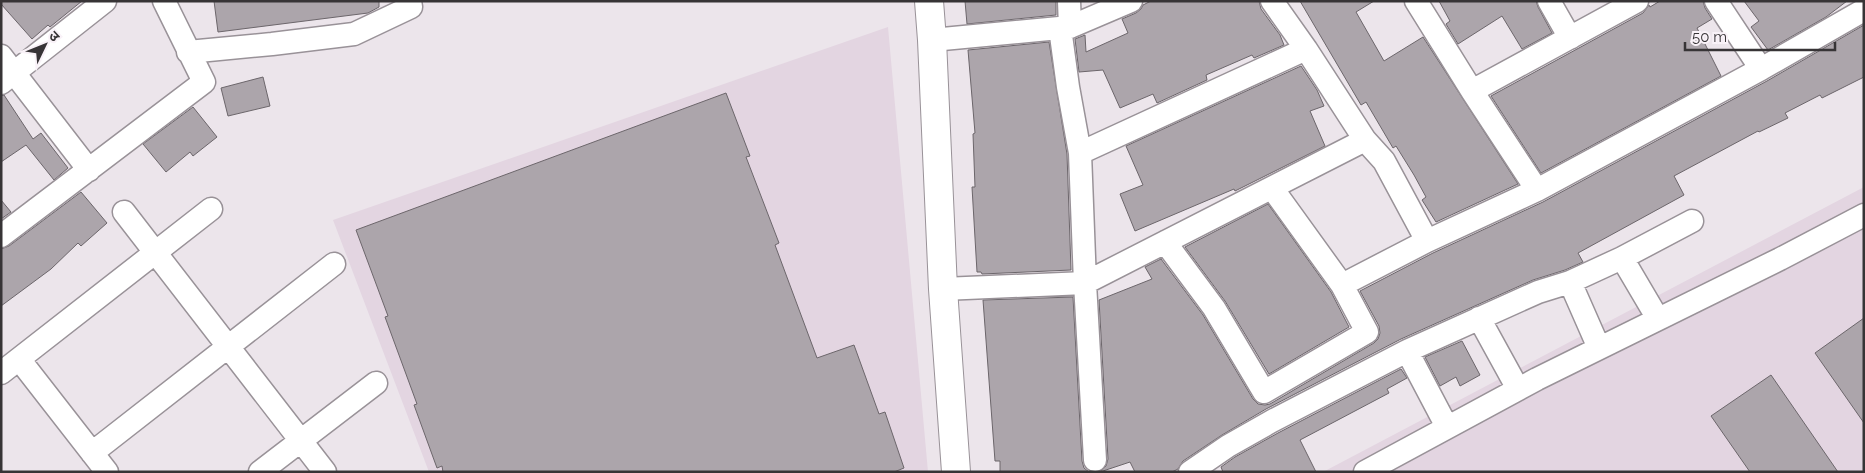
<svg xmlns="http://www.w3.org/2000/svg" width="1865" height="473" font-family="Raleway,'Noto Sans Devanagari',sans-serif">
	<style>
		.built { fill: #e3d5e1 }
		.building { fill: #aca5ab; stroke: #6c666b }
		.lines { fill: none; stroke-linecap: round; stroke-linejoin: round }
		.minor-casing { stroke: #999298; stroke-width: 25 }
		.tertiary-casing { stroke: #999298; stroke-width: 30 }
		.minor { stroke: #fff; stroke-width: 22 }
		.tertiary { stroke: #fff; stroke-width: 28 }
	</style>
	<rect width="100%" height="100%" fill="#ece5eb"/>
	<path class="built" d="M888 27 928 472H429L333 220Z
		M1864 187V472H1323Z"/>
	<path class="building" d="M1 1H82L50 27 48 25 32 39 1 4Z
		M214 1H379V7L368 13 218 32Z
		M965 1H1056V15L967 24Z
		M1151 1H1259L1261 9 1280 35 1284 45 1254 58 1252 55 1206 75 1207 80 1157 103 1153 94 1120 108 1103 70 1079 72 1075 39 1085 35 1086 52 1128 33 1122 19 1136 13 1141 9 1143 5Z
		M1300 1H1374L1356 12 1384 61 1423 37 1518 184 1436 222 1422 200 1426 197 1414 175 1396 146 1393 148 1366 102 1361 105Z
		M1439 1H1536L1538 7 1552 33 1522 49 1502 16 1458 44 1446 24 1450 21Z
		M1660 1H1703L1705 8 1712 19 1697 28 1721 76 1541 173 1491 96 1643 13 1649 5 1650 7Z
		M1744 1H1847L1826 17 1768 50 1751 27 1759 21Z
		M1864 25V77L1822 98 1820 95 1785 113 1788 118 1759 132 1758 131 1674 176 1684 195 1578 253 1583 262 1565 270 1533 280 1401 339 1266 409 1222 435 1183 461 1178 469 1172 472H1135L1130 462 1100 472 1106 466 1108 459 1099 300 1152 279 1145 267 1161 259 1203 315 1253 399 1258 404 1265 405 1270 404 1374 343 1378 339 1380 333 1379 326 1360 291 1433 253 1543 202 1767 81Z
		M1049 42 1067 154 1071 270 982 274 981 272H977L972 187H975L973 134 975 133 968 50Z
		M1301 66 1317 90 1324 106 1310 111 1325 146 1235 191 1234 189 1135 231 1120 194 1143 185 1126 146Z
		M263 77 270 106 228 116 221 88Z
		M726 93 750 156 746 157 779 243 775 245 817 358 854 345 879 414 885 412 904 468 894 472H443L442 466 437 468 414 405 417 404 385 317 388 316 356 230Z
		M4 95 33 139 41 133 68 168 54 180 26 145 1 162V96Z
		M193 107 217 137 193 156 190 152 166 172 143 144Z
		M81 192 107 223 81 246 78 243 51 269 1 306V249L9 246Z
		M1 200 11 212 1 219Z
		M1268 204 1331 292 1349 327 1269 374 1225 301 1185 247Z
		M1073 297 1082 461 1084 468 1089 472H1000V461H995L983 300Z
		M1864 318V423L1815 353Z
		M1462 341 1480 375 1460 386 1456 377 1440 386 1425 357Z
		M1401 369 1407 378 1387 389 1389 393 1300 440 1316 472H1223L1221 467 1235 457 1278 433Z
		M1771 375 1838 472H1750L1711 416Z"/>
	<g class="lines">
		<defs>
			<path id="minor" d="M1069 1 1070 27
				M1272 1 1306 49 1365 140 1384 161 1427 241
				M1416 1 1472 91 1537 190
				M1549 1 1570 38
				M1716 1 1761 69
				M1060 28 1068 87 1080 153 1085 283 1095 460
				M932 40 1070 27 1131 1
				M188 52 272 44 354 34 411 7 410 1
				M1 56 89 170
				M1 83 105 1
				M1472 91 1637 1
				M1080 153 1306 49
				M124 212 325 472
				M1 236 204 82 164 1
				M1165 242 1214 308 1264 392 1367 332 1342 285 1272 188
				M1622 258 1658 319
				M1570 282 1599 348
				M1342 285 1427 241 1537 190 1761 69 1864 10
				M943 289 1085 283 1365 140
				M1479 318 1518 389
				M1407 351 1447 427
				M19 359 107 472
				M1 373 211 209
				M92 453 334 264
				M260 472 376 383
				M1190 472 1228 446 1272 421 1407 351 1538 292 1570 282 1622 258 1692 221
				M1365 472 1537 379 1780 259 1864 215"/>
			<path id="tertiary" d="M929 1 932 40 943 289 956 472"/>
		</defs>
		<use href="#minor" class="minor-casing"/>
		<use href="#tertiary" class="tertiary-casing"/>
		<use href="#minor" class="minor"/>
		<use href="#tertiary" class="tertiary"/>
	</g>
	<rect width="1865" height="473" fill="none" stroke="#373436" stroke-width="5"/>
	<g transform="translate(45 45) rotate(47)" stroke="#f9f2f8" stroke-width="4" paint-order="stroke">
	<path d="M0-4L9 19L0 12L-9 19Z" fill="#373436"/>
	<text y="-8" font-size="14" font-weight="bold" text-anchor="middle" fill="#373436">उ</text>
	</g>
	<path d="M1685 42v8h150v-8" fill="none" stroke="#373436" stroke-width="2.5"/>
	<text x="1692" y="42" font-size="15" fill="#373436" stroke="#f9f2f8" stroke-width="4" paint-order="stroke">50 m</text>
</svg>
